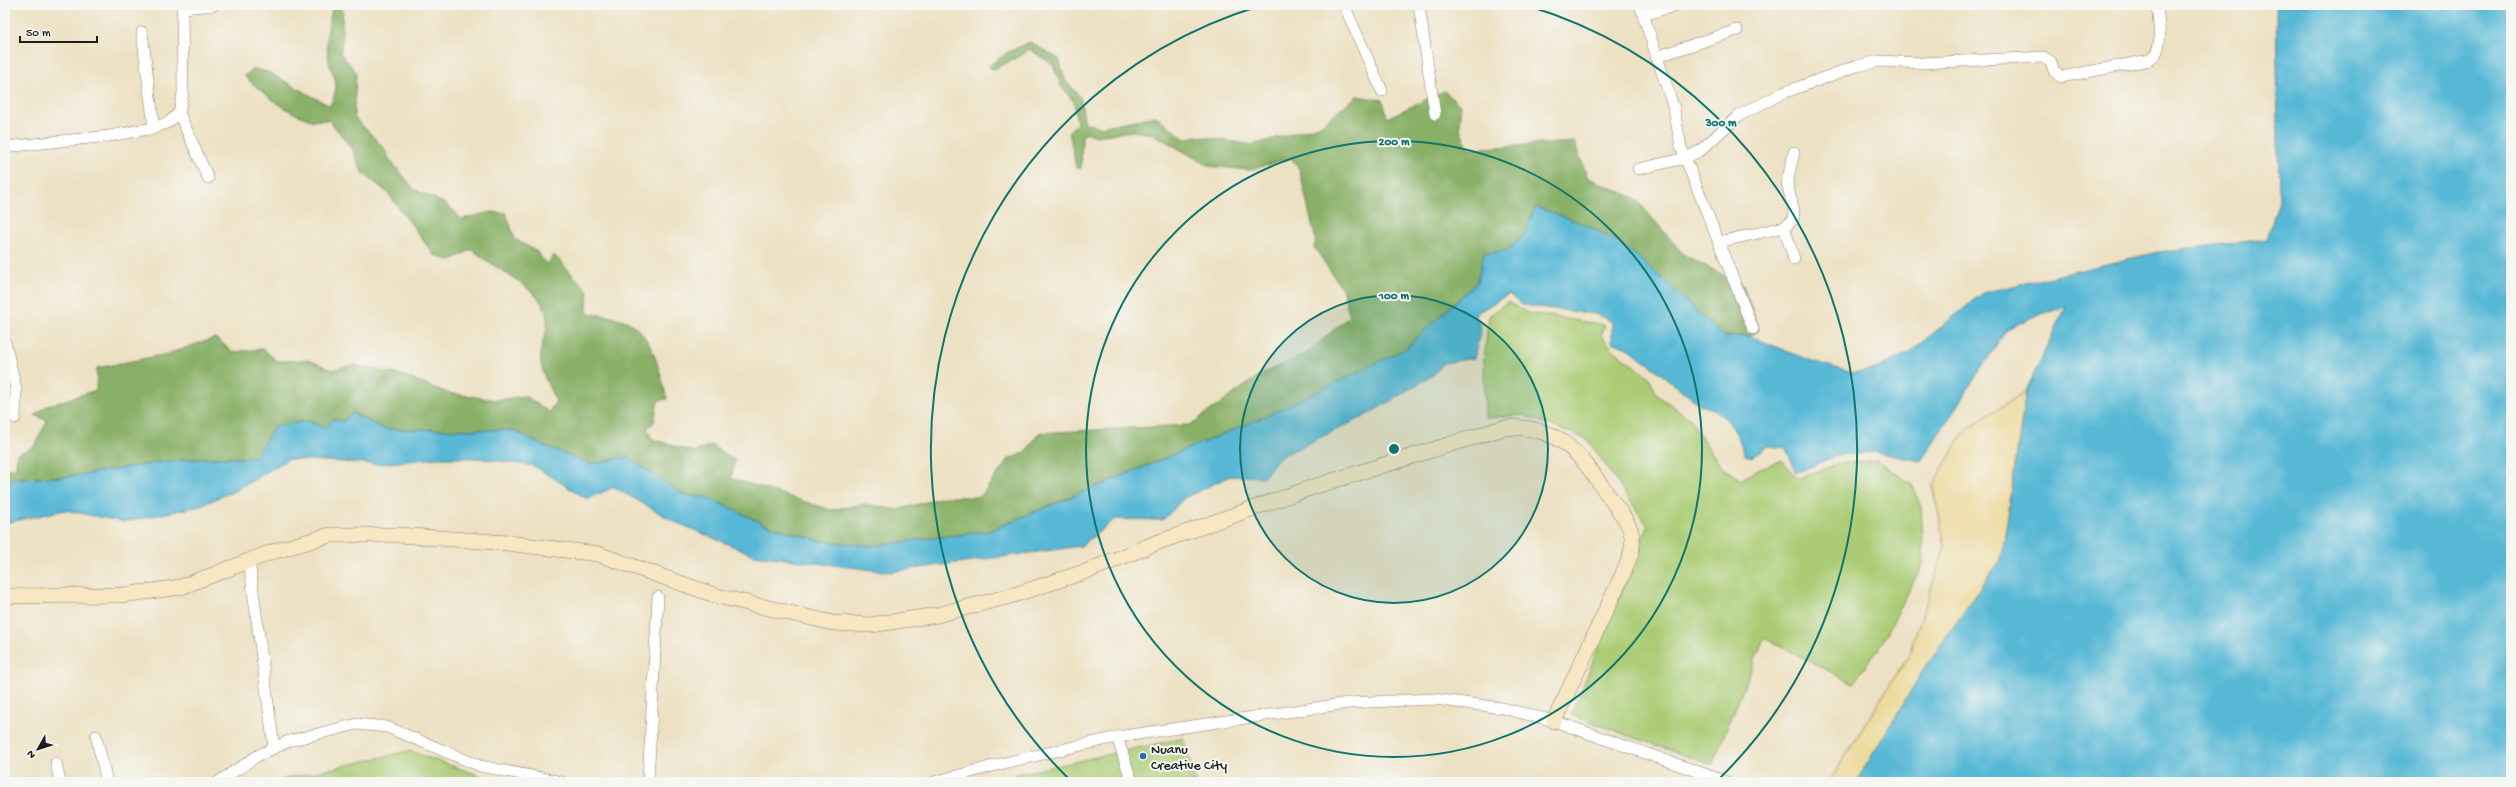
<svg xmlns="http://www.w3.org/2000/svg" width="2516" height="787" font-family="'Gochi Hand',sans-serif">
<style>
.green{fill:#abcc74;stroke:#647448}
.forest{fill:#88b066;stroke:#526641}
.sand{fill:#eeda9e;stroke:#857b5d}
.water{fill:#56b8d5;stroke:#396a78}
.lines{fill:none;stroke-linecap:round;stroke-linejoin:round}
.street-casing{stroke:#847e70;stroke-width:12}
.secondary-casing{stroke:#847e70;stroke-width:16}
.street{stroke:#fff;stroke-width:11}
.secondary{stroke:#f8e7c3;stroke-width:15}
.ring{fill:none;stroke:#0f766e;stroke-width:2}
.poi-dot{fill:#1f6fb2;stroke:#f6f6f2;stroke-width:1.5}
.labels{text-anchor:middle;stroke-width:4;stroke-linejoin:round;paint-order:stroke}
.poi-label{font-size:14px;fill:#1c1c1c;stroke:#f6f6f2;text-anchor:start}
.centre{fill:#0f766e;stroke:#f6f6f2;stroke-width:2}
.ring-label{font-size:12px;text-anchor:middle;font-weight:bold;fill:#0f766e;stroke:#f6f6f2;stroke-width:4;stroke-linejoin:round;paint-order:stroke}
</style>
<rect width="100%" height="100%" fill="#f6f6f2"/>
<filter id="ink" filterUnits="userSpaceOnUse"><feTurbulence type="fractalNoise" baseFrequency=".025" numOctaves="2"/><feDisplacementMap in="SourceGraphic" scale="8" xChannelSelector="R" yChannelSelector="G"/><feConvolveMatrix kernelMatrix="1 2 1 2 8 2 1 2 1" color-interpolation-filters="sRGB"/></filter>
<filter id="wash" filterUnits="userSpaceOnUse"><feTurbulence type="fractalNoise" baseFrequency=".012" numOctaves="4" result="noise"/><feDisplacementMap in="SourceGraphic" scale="16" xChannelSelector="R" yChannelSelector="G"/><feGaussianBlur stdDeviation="0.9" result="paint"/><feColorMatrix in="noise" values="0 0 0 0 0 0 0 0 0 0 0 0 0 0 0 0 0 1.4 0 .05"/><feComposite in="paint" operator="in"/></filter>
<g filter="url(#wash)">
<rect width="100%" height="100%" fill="#ede1c3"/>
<g class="green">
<path d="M1507,302l21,11 77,12 -4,11 15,16 33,25 8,18 32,23 32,49 20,13 17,-11 24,-9 16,19 38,-15 40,-4 35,24 10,23 3,55 -46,88 -25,33 -89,-45 -52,127 -141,-50 77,-189 -61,-87 -63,-24 -39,3 -1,-57 5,-45z"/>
<path d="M1183,738l13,44h-180l-2,-7z"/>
<path d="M409,751l89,31h-225z"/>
</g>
<path class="forest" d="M333,5h4l6,7c-2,14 1,27 -3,41l16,19 -2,45 30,31 5,11 25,30 32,15 16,15 29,-7 15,1 9,26 22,13 10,13 7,-10 34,36 -1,22c11,2 34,4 43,10 24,15 30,51 37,76l-9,2 -4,21 -7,7 5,10 42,13 17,-7 24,16 -4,17 100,32 35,-6 31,6 47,-13h36l29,-38 17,-7 13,-19 151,-8 73,-52 43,-19 44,-38 -8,-28 -28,-41 2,-6 -17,-73 -8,-10 -41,12 -41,-4 -56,-32 -20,-3 -37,5 -9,-4 -5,4 -1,32h-5l-7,-37 8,-7 -3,-22 -13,-16 -8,-21 -24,-16 -5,5 -32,16 -3,-4 19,-14 22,-10 29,17 6,21 15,17 5,26 15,4 56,-11 29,23 12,-3 55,9 67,-19 38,-30 26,4 4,18 57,-27 16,14v24l8,20 106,-7 14,36 47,20 49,57 59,30 16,45 -10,6 -25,1 -28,-24 -171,-79 -19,17 -22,2 -7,29 -73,68 -142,68 -273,113 -119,15 -49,-5 -55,-16 -57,-27 -25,-3 -57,-38 -35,7 -48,-18 -31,-16 -129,-1 -31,-16 -10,8 -10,-2 -9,9 -15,-7 -34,5 -21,32h-47l-46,4 -87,14 -69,4v-10l11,-2 1,-14 17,-7 13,-26 -12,-6 12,-9 49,-16 1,-22 70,-14 48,-16 18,14 30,-3 14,12 32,-1 23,10 21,-5 48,10 47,18 47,7 30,-4 24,16 7,-11c-8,-15 -18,-34 -15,-52 4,-17 10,-22 3,-41 -9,-23 -54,-41 -72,-59l-22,12 -16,-6 -46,-62 -26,-21 -10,-24 -23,-28c-5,0 -13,1 -18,0 -26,-8 -48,-27 -67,-44l10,-7 14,3 62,34c13,-28 1,-27 -2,-51 -3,-17 1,-34 5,-50z"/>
<path class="sand" d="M2026,391l-24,166 -78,112 -68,113h-27l80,-128 36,-107 -12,-63 33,-55z"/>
<path class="water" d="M2276,5h235v777h-655l68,-113 78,-112 24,-166 40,-84 -31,9 -28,13 -86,132 -47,-9 -37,3 -41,18 -10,-25 -19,-2 -15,11 -7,-2c-10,-26 -16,-42 -46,-51l-69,-55 -18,-7v-20l-16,-8 -74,-9 -13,-11 -34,20 6,14 -7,30 -30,5 -11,12 -66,40 -89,43 -14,19 -34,-1 -46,22 -21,22 -48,-1 -34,27 -191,26 -136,-17 -79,-33 -61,-35 -27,12 -53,-33 -56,-8h-41l-58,6 -91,-5 -51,31 -41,17 -72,15 -59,-12 -60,13v-43l69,-4 87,-14 46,-4h47l21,-32 34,-5 15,7 9,-9 10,2 10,-8 31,16 129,1 31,16 48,18 35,-7 57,38 25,3 57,27 55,16 49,5 119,-15 273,-113 142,-68 73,-68 7,-29 22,-2 19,-17 10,-27c37,11 77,27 106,53 29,24 54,52 83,77l25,-1 63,25 41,12 23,-4 34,-17 73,-59 175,-41 109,-13 12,-39z"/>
</g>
<g filter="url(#ink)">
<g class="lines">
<g class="street-casing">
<g id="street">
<path d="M182,5l1,88 -4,20 29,65"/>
<path d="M1344,5l38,86"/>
<path d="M1419,5l16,109"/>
<path d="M1640,5l34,104 7,38 72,182"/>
<path d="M183,8l31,-3"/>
<path d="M1644,15l33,-10"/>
<path d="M142,32l12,96"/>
<path d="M1656,57l81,-27"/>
<path d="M5,147l104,-11 45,-8 15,-6 10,-9"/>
<path d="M1638,169l48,-11 15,-8 37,-34 45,-23 73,-27 24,-5 41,2 122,-6 8,5 3,9 7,6 89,-17c15,-9 8,-39 7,-55"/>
<path d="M1784,227l10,32"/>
<path d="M1719,242l65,-15 9,-7 1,-9 -7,-28 7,-31"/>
<path d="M5,342l11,47 -1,29"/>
<path d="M249,561l25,187"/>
<path d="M96,736l11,46"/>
<path d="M1117,737l15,45"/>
<path d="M56,763l4,19"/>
<path d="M218,782l41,-27 30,-14 68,-17 30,3 93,39 82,16"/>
<path d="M648,782l10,-185"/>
<path d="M934,782l74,-20 109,-25 231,-34 86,-4 68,9 52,13 173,61"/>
</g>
</g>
<g class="secondary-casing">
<path id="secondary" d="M5,596l118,-1 58,-8 91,-35 58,-17h68l109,8 91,11 119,42 116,27 38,2 66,-10 77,-20 76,-25 66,-27 157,-56 190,-59c58,-5 78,28 107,70 8,12 21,25 22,40 2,13 -5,26 -10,38l-68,145"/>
</g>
<use href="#street" class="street"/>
<use href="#secondary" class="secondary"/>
</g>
</g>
<circle cx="1394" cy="449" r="154" fill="#0f766e" fill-opacity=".12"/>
<g class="ring">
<circle cx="1394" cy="449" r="154"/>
<circle cx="1394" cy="449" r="308"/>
<path d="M1069 779A463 463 0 0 1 1263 5M1525 5A463 463 0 0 1 1719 779"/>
</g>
<circle class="poi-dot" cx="1143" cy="756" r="4"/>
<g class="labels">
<g class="poi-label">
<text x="1151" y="753">Nuanu<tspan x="1151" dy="16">Creative City</tspan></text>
</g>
</g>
<circle cx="1394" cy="449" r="6" class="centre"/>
<g class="ring-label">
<text x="1721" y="126">300 m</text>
<text x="1394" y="145">200 m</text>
<text x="1394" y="299">100 m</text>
</g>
<rect width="2516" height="787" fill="none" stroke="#f6f6f2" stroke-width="20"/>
<g transform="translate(38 749) rotate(231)" stroke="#f6f6f2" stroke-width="3" paint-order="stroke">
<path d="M0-3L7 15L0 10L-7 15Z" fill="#1c1c1c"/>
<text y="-6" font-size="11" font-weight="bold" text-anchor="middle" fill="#1c1c1c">N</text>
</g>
<path d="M20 36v6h77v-6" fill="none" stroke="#1c1c1c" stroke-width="2"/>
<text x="26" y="36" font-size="12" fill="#1c1c1c" stroke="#f6f6f2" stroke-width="3" paint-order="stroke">50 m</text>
</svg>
